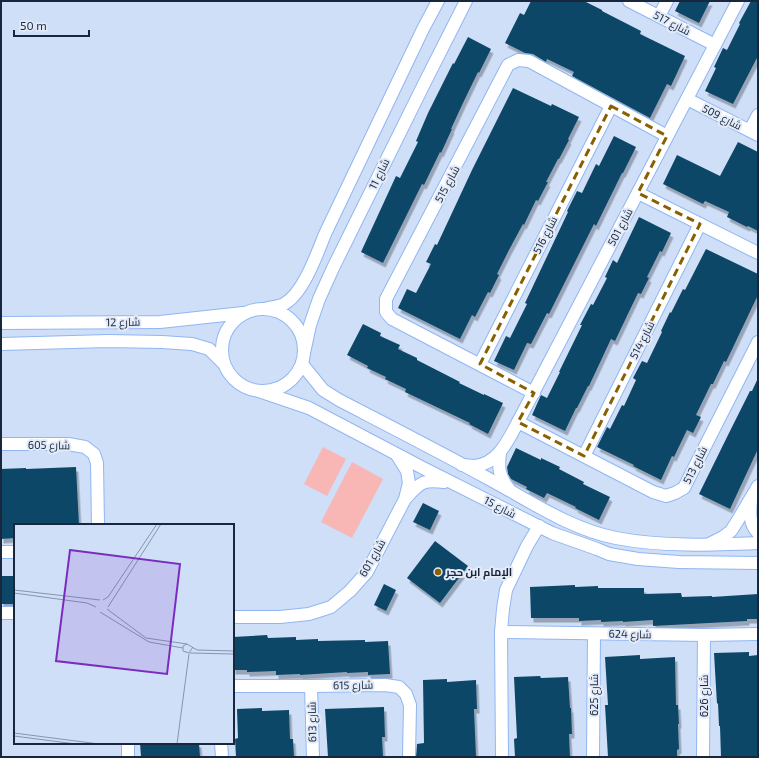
<svg xmlns="http://www.w3.org/2000/svg" width="759" height="758" font-family="'Exo 2',Cairo,sans-serif">
<style>
.green{fill:#f8b6b5}
.building{fill:#0e4667;filter:url(#shadow)}
.lines{fill:none;stroke-linecap:round;stroke-linejoin:round}
.minor-casing{stroke:#90b6f3;stroke-width:14}
.minor{stroke:#fff;stroke-width:12}
.marked{fill:none;stroke:#886000;stroke-width:3;stroke-dasharray:8 5;stroke-linejoin:round}
.poi-dot{fill:#886000;stroke:#e3ebf8;stroke-width:1.5}
.labels{text-anchor:middle;stroke-width:4;stroke-linejoin:round;paint-order:stroke}
.street-label{font-size:11px;fill:#18263e;stroke:#e3ebf8}
.poi-label{font-size:11px;font-weight:bold;fill:#18263e;stroke:#e3ebf8;text-anchor:start}
.inset-road{fill:none;stroke:#8695ae;stroke-width:1}
.view{fill:#7b2cbf;fill-opacity:0.15;stroke:#7b2cbf;stroke-width:2}
.inset-edge{fill:none;stroke:#18263e;stroke-width:2}
</style>
<defs>
<filter id="shadow"><feDropShadow dx="2.5" dy="4.5" stdDeviation="0" flood-color="#0004"/></filter>
</defs>
<rect width="100%" height="100%" fill="#cfdff8"/>
<g class="green">
<path d="M323,447l23,12 -19,37 -23,-12z"/>
<path d="M352,462l31,17 -31,59 -31,-16z"/>
</g>
<g class="building">
<path d="M531,1h53l18,9v1l39,20 -1,3 45,22 -14,30 -4,-2 -17,34 -78,-42 2,-4 -27,-13 -1,3 -13,-8 -8,-1 -20,-10 15,-30 4,2z"/>
<path d="M680,1h30l-11,22 -24,-12z"/>
<path d="M751,1h7v55l-25,48 -28,-13 11,-23 -2,-1 9,-19 4,2 13,-26 -1,-1z"/>
<path d="M468,37l23,12 -12,24 -1,-1 -15,31 -12,26h1l-11,24 -1,-1 -16,33 -2,-1 -39,79 -22,-11 35,-76 4,2 18,-36 -2,-1 12,-28 25,-50 1,1z"/>
<path d="M513,88l38,18 1,-2 27,13 -11,22 1,1 -10,19h-1l-12,23h2l-10,19 -2,-1 -12,25 -1,-1 -14,26 -12,24 2,1 -9,18 -2,-1 -13,25 -3,-2 -12,24 -62,-31 9,-19 9,4 15,-29 -5,-2 9,-18 2,1 35,-75z"/>
<path d="M614,136l22,11 -13,26h-1l-26,53 -2,-2 -45,90 -2,-1 -16,31 -4,-1 -13,27 -20,-9 12,-25 4,2 17,-34 -2,-1 43,-91 -1,-1 10,-20 5,2 14,-29 3,2z"/>
<path d="M738,142l20,10v79l-10,-5 -1,1 -20,-10 2,-5 -24,-11 -2,3 -40,-20 14,-29 43,21z"/>
<path d="M639,217l32,16 -9,19 -2,-1 -13,26 2,1 -8,16 -3,-1 -23,48 -4,-2 -22,47h-1l-11,22h-1l-11,23 -33,-16 9,-20 6,3 13,-26h-1l23,-47h-2l11,-21 2,1 14,-27 -2,-1 8,-17 4,3z"/>
<path d="M706,249l52,25v21l-32,67 -2,-1 -11,23h-2l-15,31 5,2 -8,16 -6,-3 -13,27 -2,-1 -11,24 -28,-14 1,-1 -37,-18 10,-20 3,2 12,-24 2,1 12,-26 -3,-2 9,-17 5,2 15,-31 -1,-1 9,-19 1,1 12,-24 2,1z"/>
<path d="M363,324l18,9 -1,3 20,9 -2,4 19,9v2l43,22 -1,1 25,12v-1l19,9 -15,31 -19,-10 1,-1 -65,-31 1,-3 -21,-10 1,-2 -19,-9 1,-2 -21,-11z"/>
<path d="M758,378v71l-28,60 -31,-15 29,-59 22,-44h2z"/>
<path d="M516,448l25,12v-2l19,9 -1,2 25,13 -1,2 27,13 -11,23 -24,-12 1,-1 -29,-14 -3,5 -18,-9 1,-2 -16,-8 -3,-5 -1,-7z"/>
<path d="M76,467l3,58h-64v13l-14,1v-70l25,-1v1z"/>
<path d="M423,503l16,8 -9,19 -17,-8z"/>
<path d="M435,541l33,25 -28,37 -33,-25z"/>
<path d="M1,576h12l1,28h-13z"/>
<path d="M384,584l12,6 -10,21 -12,-6z"/>
<path d="M575,585v2l23,-1v2h46v6l37,-1 1,4 30,-1v1l46,-3v25h-11v2l-94,5v-6l-30,2v-1l-22,1v-2l-22,1v-3h-48l-1,-31z"/>
<path d="M267,635l1,3 28,-1v3l22,-1v2l47,-1v2l23,-1 2,33 -22,1v-3l-21,1v-1l-47,3v-1l-24,1v-4l-29,1v-2h-14v-33z"/>
<path d="M749,652v4l9,-1v102h-37l-1,-31h-1l-1,-23 -1,1 -3,-51z"/>
<path d="M640,655v4l35,-2 1,48h2l1,19h-1l1,25 -2,1v7h-69l-3,-52h3l-3,-48z"/>
<path d="M540,676l1,2 27,-1 2,31h1l1,26h-3l1,23h-55l-1,-18 3,-1 -3,-61z"/>
<path d="M447,679v3l29,-2 1,29h-3l2,48h-60l1,-13 7,-1 -1,-63z"/>
<path d="M384,707l1,30h-3l1,20h-55l-3,-48z"/>
<path d="M262,708v3l27,-1 1,29h3l1,18h-58l-1,-18 3,-1 -1,-29z"/>
<path d="M140,743h59l1,14h-59z"/>
</g>
<g class="lines">
<g class="minor-casing">
<g id="minor">
<path d="M629,1l86,44"/>
<path d="M659,16l8,-15"/>
<path d="M687,99l71,36"/>
<path d="M750,130l8,-15"/>
<path d="M638,193l120,60"/>
<circle cx="263" cy="350" r="41"/>
<path d="M265,309c6,-2 13,-2 19,-5 19,-10 33,-50 41,-70l98,-205 15,-28"/>
<path d="M1,323l159,-1 83,-9"/>
<path d="M1,344l107,-3 54,1 30,2 17,5 14,14"/>
<path d="M304,353l6,-28 9,-26 14,-31 91,-184 42,-83"/>
<path d="M302,364l21,26 16,10c50,26 101,52 150,79 41,22 81,50 127,59 47,9 94,7 142,5"/>
<path d="M480,364l131,-258"/>
<path d="M259,391l50,17 114,60 129,65 45,16 12,5 29,5 41,3 79,1"/>
<path d="M534,393l-142,-74 -6,-7v-13l122,-234 10,-5 11,1 138,75"/>
<path d="M518,422l135,70 13,4 9,-3 9,-5 6,-12 68,-134"/>
<path d="M1,444h67l17,3 9,7 3,9 1,62"/>
<path d="M500,453c-2,15 -1,24 9,36"/>
<path d="M584,456l116,-232"/>
<path d="M462,465c4,0 9,1 13,1 24,-3 33,-26 43,-44l220,-421"/>
<path d="M407,497c14,-16 17,-17 37,-15"/>
<path d="M751,501c-1,12 -2,23 7,32"/>
<path d="M711,543l12,-6 8,-6 7,-11 20,-34"/>
<path d="M1,552h14"/>
<path d="M1,613h14"/>
<path d="M233,617h47l29,-3 22,-7 19,-16 17,-19 38,-73 4,-16 -2,-12 -10,-16"/>
<path d="M501,632l203,3 54,-1"/>
<path d="M233,686h78l74,-1 14,2 7,7 4,11 -1,52"/>
<path d="M311,686l2,71"/>
<path d="M128,743v14"/>
<path d="M221,743l1,14"/>
<path d="M502,757l-1,-125 2,-23 3,-19 21,-44 12,-20"/>
<path d="M593,757l1,-123"/>
<path d="M703,757l1,-122"/>
</g>
</g>
<use href="#minor" class="minor"/>
</g>
<path class="marked" d="M611,106l56,30 -29,57 62,31 -116,232 -66,-34 16,-29 -54,-29z"/>
<circle class="poi-dot" cx="438" cy="572" r="4"/>
<g class="labels">
<g class="street-label">
<text transform="translate(672 23) rotate(27)" y="4">شارع 517</text>
<text transform="translate(722 117) rotate(27)" y="4">شارع 509</text>
<text transform="translate(379 174) rotate(-64)" y="4">شارع 11</text>
<text transform="translate(447 184) rotate(-62)" y="4">شارع 515</text>
<text transform="translate(620 227) rotate(-62)" y="4">شارع 501</text>
<text transform="translate(545 235) rotate(-63)" y="4">شارع 516</text>
<text transform="translate(123 322) rotate(-1)" y="4">شارع 12</text>
<text transform="translate(642 340) rotate(-63)" y="4">شارع 514</text>
<text transform="translate(49 445) rotate(1)" y="4">شارع 605</text>
<text transform="translate(695 465) rotate(-63)" y="4">شارع 513</text>
<text transform="translate(500 507) rotate(27)" y="4">شارع 15</text>
<text transform="translate(372 558) rotate(-60)" y="4">شارع 601</text>
<text transform="translate(630 634) rotate(1)" y="4">شارع 624</text>
<text transform="translate(353 685) rotate(-1)" y="4">شارع 615</text>
<text transform="translate(594 695) rotate(-90)" y="4">شارع 625</text>
<text transform="translate(704 696) rotate(-90)" y="4">شارع 626</text>
<text transform="translate(312 722) rotate(-91)" y="4">شارع 613</text>
</g>
<g class="poi-label">
<text x="446" y="576">الإمام ابن حجر</text>
</g>
</g>
<g transform="translate(14 524)">
<rect width="220" height="220" fill="#cfdff8"/>
<path class="inset-road" d="M0,66l86,10M0,69l73,10 9,4M89,76l5,-3 49,-73M94,83l53,-83M93,85l39,29 41,6M86,88l49,30 34,6M179,123l-4,6 -6,-2v-5l4,-2 10,6 37,1M176,129l44,1M0,209l85,11M0,212l62,8M163,220l12,-90"/>
<path class="view" d="M56,26l110,14 -13,110 -111,-13z"/>
<rect width="220" height="220" class="inset-edge"/>
</g>
<rect width="759" height="758" fill="none" stroke="#18263e" stroke-width="4"/>
<path d="M14 30v6h75v-6" fill="none" stroke="#18263e" stroke-width="2"/>
<text x="20" y="30" font-size="12" fill="#18263e" stroke="#e3ebf8" stroke-width="3" paint-order="stroke">50 m</text>
</svg>
